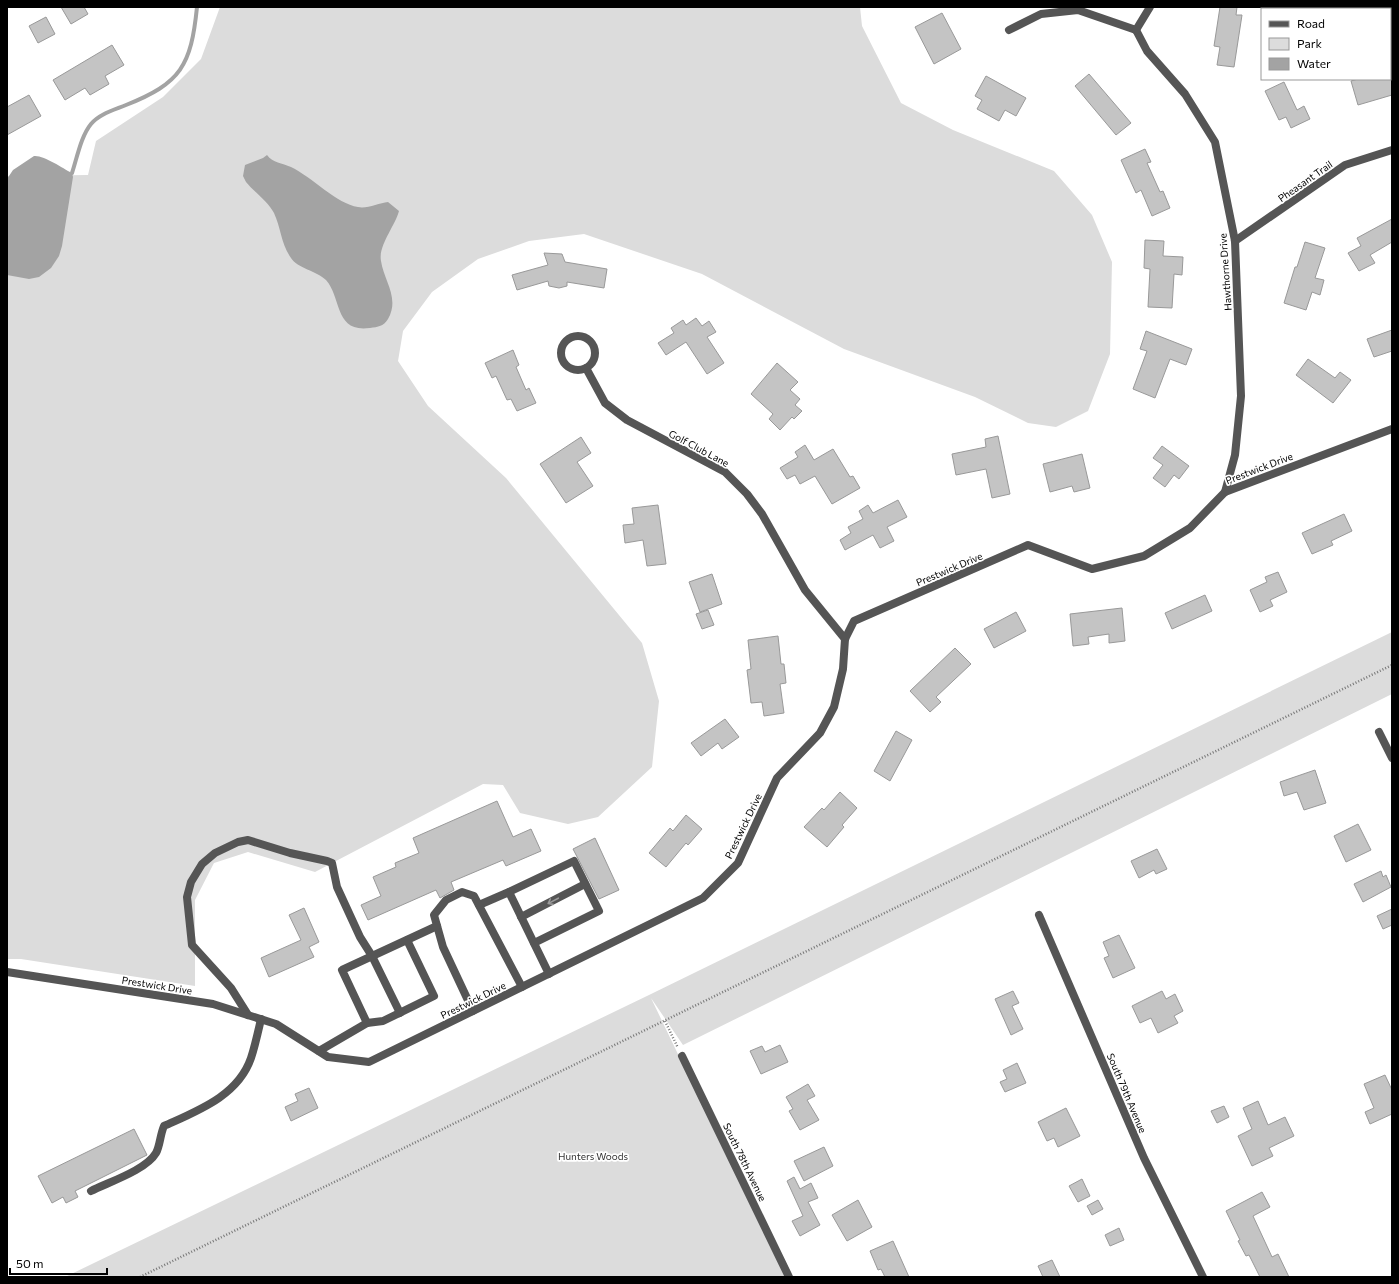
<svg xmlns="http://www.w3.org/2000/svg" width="1399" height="1284" font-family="Commissioner,sans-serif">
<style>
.green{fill:#dcdcdc}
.water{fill:#a3a3a3}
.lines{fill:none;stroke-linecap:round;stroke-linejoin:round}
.stream{stroke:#a3a3a3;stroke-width:4}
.building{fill:#c4c4c4;stroke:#999}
.path{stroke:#777;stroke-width:2.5;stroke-dasharray:1 2;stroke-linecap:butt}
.lane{stroke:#555;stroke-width:8}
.street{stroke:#555;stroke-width:8}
.oneway{stroke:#999}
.labels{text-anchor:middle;stroke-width:3.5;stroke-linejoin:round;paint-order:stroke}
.street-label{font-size:10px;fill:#000;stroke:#fff}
.park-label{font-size:10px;fill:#333;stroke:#fff}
</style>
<rect width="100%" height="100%" fill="#fff"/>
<g class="green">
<path d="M220,7h640l2,19 39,77 52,27 101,41 38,44 20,47 -2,92 -22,57 -32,16 -28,-4 -53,-26 -131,-48 -142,-75 -118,-40 -55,7 -51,18 -46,33 -29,39 -5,30 30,45 78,72 136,165 17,58 -7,66 -54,50 -30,7 -48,-11 -17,-28 -20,-1 -168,88 -67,-20 -34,11 -19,37v86l-174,-27h-14v-783l81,-1 8,-34 67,-44 38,-38z"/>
<path d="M1392,632v62l-709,351 -32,-47 134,279h-720l584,-282z"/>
</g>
<g class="water">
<path d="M267,155c6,8 15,8 24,12 21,10 46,37 67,40 9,2 21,-4 30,-5l11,9c-4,15 -21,35 -18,50 3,20 19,37 7,58 -4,7 -10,8 -18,9 -36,5 -28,-30 -44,-48 -9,-9 -29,-12 -35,-22 -10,-14 -10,-30 -17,-45 -6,-12 -20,-21 -28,-31l-3,-6 2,-11 18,-7z"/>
<path d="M34,156c10,-1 28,12 38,17l1,4 -11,69 -3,10 -8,12 -12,9 -10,2 -22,-4v-96l6,-9z"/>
</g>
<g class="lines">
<path class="stream" d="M72,173c5,-15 9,-37 19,-49 8,-10 23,-14 35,-19 55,-22 65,-39 71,-98"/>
</g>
<g class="building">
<path d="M61,7h23l4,7 -17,10z"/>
<path d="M1220,7h17l-1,8h6l-8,52 -17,-2 3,-18 -6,-1z"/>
<path d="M942,13l19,36 -27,15 -19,-37z"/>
<path d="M46,17l9,17 -17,9 -9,-17z"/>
<path d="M112,45l12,20 -19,11 4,8 -19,11 -5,-7 -20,12 -12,-20z"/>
<path d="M1089,74l42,49 -15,12 -41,-49z"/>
<path d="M986,76l40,22 -10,18 -11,-6 -6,11 -22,-12 5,-9 -7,-4z"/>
<path d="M1358,79h34v16l-34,10 -7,-24z"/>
<path d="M1284,82l13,28 7,-4 6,13 -19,9 -5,-11 -7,3 -14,-29z"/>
<path d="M29,95l12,21 -34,19v-28z"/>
<path d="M1145,149l6,13 -4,1 13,29 3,-1 7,17 -18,8 -11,-26 -5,3 -15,-33z"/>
<path d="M1392,219v23l-22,13 5,8 -16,8 -11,-18 13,-7 -4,-8z"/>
<path d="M1145,240l19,1 -1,15 20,1 -1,18 -8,-1 -2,34 -24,-1 2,-38 -6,-1z"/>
<path d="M1305,242l20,6 -10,30 9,2 -4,15 -8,-3 -6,18 -22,-7 11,-36h2z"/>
<path d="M544,253l18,1 3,8 42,7 -3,19 -37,-6v4l-8,2 -10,-2 -1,-5 -31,9 -5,-15 36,-10z"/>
<path d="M696,318l6,8 7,-5 7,11 -9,5 17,26 -17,11 -21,-32 -20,13 -8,-12 16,-10 -3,-5 12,-8 3,5z"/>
<path d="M1392,330v21l-18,6 -7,-18z"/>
<path d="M1146,331l46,18 -6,16 -16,-6 -15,39 -22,-9 14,-38 -7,-2z"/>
<path d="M513,350l6,15 -3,2 10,23 3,-2 7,15 -19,8 -6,-12 -4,1 -11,-24 -4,2 -7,-15z"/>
<path d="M1308,359l27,19 5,-6 11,8 -18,23 -37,-28z"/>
<path d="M777,363l21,19 -8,8 10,9 -5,6 7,6 -8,8 -2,-2 -12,13 -11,-11 4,-5 -22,-20z"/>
<path d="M998,436l12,58 -18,4 -6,-29 -30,6 -4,-21 34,-7 -1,-8z"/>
<path d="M581,437l10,16 -14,9 16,24 -27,17 -26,-39z"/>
<path d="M805,445l9,15 19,-11 17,28 3,-1 7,12 -28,16 -17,-28 -15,8 -5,-9 -8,4 -7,-11 18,-11 -3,-5z"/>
<path d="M1162,446l27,20 -10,13 -5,-4 -9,12 -12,-9 10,-13 -10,-7z"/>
<path d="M1082,454l8,34 -16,4 -2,-6 -22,6 -7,-28z"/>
<path d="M898,500l9,17 -20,10 7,14 -14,7 -7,-13 -28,15 -5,-10 11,-7 -3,-6 15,-8 -4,-8 9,-6 5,8z"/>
<path d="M658,505l8,59 -19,2 -4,-26 -18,3 -2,-18 11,-1 -2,-16z"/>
<path d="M1344,514l8,17 -21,10 2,4 -21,9 -10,-21z"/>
<path d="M1278,572l9,20 -17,8 3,6 -13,6 -10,-22 17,-8 -2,-5z"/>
<path d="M712,574l10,30 -22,8 -11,-30z"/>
<path d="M1205,595l7,16 -40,18 -7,-16z"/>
<path d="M1122,608l3,33 -16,2v-9l-21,3 1,7 -16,2 -3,-32z"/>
<path d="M708,610l6,15 -12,4 -6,-15z"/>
<path d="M1016,612l10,19 -32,17 -10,-19z"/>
<path d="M778,636l3,28h3l2,19 -6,1 4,29 -20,3 -2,-14 -11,1 -4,-33 4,-1 -3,-29z"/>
<path d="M955,648l16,16 -35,33 5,5 -11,10 -20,-21z"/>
<path d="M725,719l14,18 -17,12 -4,-6 -17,13 -10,-13z"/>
<path d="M896,731l16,9 -22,41 -16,-10z"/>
<path d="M1315,770l11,33 -22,7 -7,-18 -13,4 -4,-14z"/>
<path d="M840,792l17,16 -15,17 2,2 -17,20 -23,-20 18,-19 2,2z"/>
<path d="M497,801l16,36 18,-8 10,22 -35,15 -3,-6 -52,22 3,8 -14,8 -4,-8 -68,30 -7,-15 20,-9 -8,-19 23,-10 -1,-4 24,-10 -6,-15z"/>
<path d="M686,815l16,14 -14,16 -2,-2 -20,24 -17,-14 21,-25 3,3z"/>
<path d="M1358,824l13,26 -25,12 -12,-26z"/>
<path d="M595,838l24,52 -20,9 -26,-50z"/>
<path d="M1157,849l10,20 -11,5 -2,-4 -15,8 -8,-17z"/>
<path d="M1381,871l2,6 3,-2 5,12 -28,15 -9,-18z"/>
<path d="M304,908l15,34 -10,5 5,10 -45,20 -8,-19 40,-18 -12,-25z"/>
<path d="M1392,909v16l-9,4 -6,-13z"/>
<path d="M1119,935l16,33 -22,10 -9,-20 5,-2 -6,-14z"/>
<path d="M1013,991l6,12 -7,3 11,23 -12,6 -16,-36z"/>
<path d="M1162,991l4,8 9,-5 8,17 -9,5 4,7 -20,10 -7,-15 -11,5 -8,-17z"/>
<path d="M780,1045l8,17 -27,12 -11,-23 12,-5 3,6z"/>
<path d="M1017,1063l9,20 -21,9 -5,-10 7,-3 -4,-9z"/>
<path d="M1385,1075l7,15v24l-22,10 -5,-12 9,-4 -10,-24z"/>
<path d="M808,1084l7,12 -8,4 12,20 -19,10 -11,-19 4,-2 -7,-12z"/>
<path d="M309,1088l9,20 -27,13 -6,-14 13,-6 -3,-7z"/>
<path d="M1258,1101l10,24 17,-8 9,19 -25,12 4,8 -21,10 -14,-30 14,-7 -9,-21z"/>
<path d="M1224,1106l5,11 -12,6 -6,-12z"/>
<path d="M1066,1108l14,28 -22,11 -4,-9 -7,3 -9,-19z"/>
<path d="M134,1129l13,26 -72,36 3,6 -12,6 -3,-6 -11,6 -14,-27z"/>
<path d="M824,1147l9,19 -29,15 -10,-20z"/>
<path d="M794,1177l6,12 11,-6 7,15 -10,4 12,23 -20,11 -8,-15 11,-5 -16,-35z"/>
<path d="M1082,1179l8,17 -12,6 -9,-16z"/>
<path d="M1262,1192l8,15 -17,9 19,41 6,-3 11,23h-29l-11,-22 -3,1 -8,-15 2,-1 -14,-29z"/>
<path d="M858,1200l14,27 -25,14 -15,-26z"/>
<path d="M1098,1200l5,9 -11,6 -5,-9z"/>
<path d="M1119,1228l5,12 -14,6 -5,-11z"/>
<path d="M893,1241l16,36h-24l-4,-8 -3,1 -8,-19z"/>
<path d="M1052,1260l8,17h-17l-5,-11z"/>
</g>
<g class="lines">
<g class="path">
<path d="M665,1021l13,27"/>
<path d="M140,1277l1252,-612"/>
</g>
<g class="lane">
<path d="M509,892l65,-31 25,50 -65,32"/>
<path d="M479,905l30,-13 40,82"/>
<path d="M521,917l64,-33"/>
<path d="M473,1011l-30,-64 -9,-32 12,-15 16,-8 12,4 48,91"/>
<path d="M248,1015l-17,-27 -39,-43 -5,-48 4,-15 11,-18 13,-11 23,-11 10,-2 42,13 37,8 5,2 5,24 23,50 12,19 28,57"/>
<path d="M367,1023l16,-2 51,-25 -27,-56"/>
<path d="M319,1051l48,-28 -25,-53 95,-44"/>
<path d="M91,1191c18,-9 55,-21 65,-38 4,-7 4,-18 8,-27 33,-15 74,-30 87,-68 4,-12 7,-26 10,-39"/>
</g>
<g class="street">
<path d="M1009,30l32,-16 37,-4 58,20"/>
<path d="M1136,30l11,21 38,43 30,48 20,99 6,155 -6,59 -10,37"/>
<path d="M1136,30l14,-23"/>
<path d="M1235,241l110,-76 47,-15"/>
<circle cx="578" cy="353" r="17"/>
<path d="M586,368l19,35 22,17 98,52 22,22 15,20 43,76 40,49"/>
<path d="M1379,732l13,26"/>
<path d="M1039,915l105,243 59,119"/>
<path d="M7,972l206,32 63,20 52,33 41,5 334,-164 35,-35 39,-85 43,-45 14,-26 9,-38 2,-30 9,-18 174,-76 64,24 52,-13 46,-28 35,-36 167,-63"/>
<path d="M682,1056l107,221"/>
</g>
</g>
<defs><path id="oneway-shaft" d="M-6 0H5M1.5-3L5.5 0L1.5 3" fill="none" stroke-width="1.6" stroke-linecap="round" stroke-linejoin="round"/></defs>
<use class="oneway" href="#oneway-shaft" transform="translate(553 901) rotate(152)"/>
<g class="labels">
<g class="street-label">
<text transform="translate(1305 181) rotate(-35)" y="4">Pheasant Trail</text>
<text transform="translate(1225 272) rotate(-94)" y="4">Hawthorne Drive</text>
<text transform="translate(699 448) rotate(28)" y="4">Golf Club Lane</text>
<text transform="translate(1259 468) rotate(-21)" y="4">Prestwick Drive</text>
<text transform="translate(949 569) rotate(-23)" y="4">Prestwick Drive</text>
<text transform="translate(743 826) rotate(-64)" y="4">Prestwick Drive</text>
<text transform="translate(157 985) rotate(9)" y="4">Prestwick Drive</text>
<text transform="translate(473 1000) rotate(-26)" y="4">Prestwick Drive</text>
<text transform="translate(1127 1093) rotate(67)" y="4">South 79th Avenue</text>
<text transform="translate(745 1162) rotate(64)" y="4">South 78th Avenue</text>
</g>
<g class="park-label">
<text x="593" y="1160">Hunters Woods</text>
</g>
</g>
<rect width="1399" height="1284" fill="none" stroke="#000000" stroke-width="16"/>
<rect x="1261" y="8" width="130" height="72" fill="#ffffff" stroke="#999999"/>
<rect x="1269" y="21" width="20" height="6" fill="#555555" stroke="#999999"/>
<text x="1297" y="28" font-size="12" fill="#000000">Road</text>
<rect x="1269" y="38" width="20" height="12" fill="#dcdcdc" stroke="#999999"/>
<text x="1297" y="48" font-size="12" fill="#000000">Park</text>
<rect x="1269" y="58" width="20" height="12" fill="#a3a3a3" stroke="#999999"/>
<text x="1297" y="68" font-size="12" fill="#000000">Water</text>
<path d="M10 1268v6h97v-6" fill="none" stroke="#000000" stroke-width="2"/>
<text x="16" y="1268" font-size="12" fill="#000000" stroke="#ffffff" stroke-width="3" paint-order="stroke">50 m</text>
</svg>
